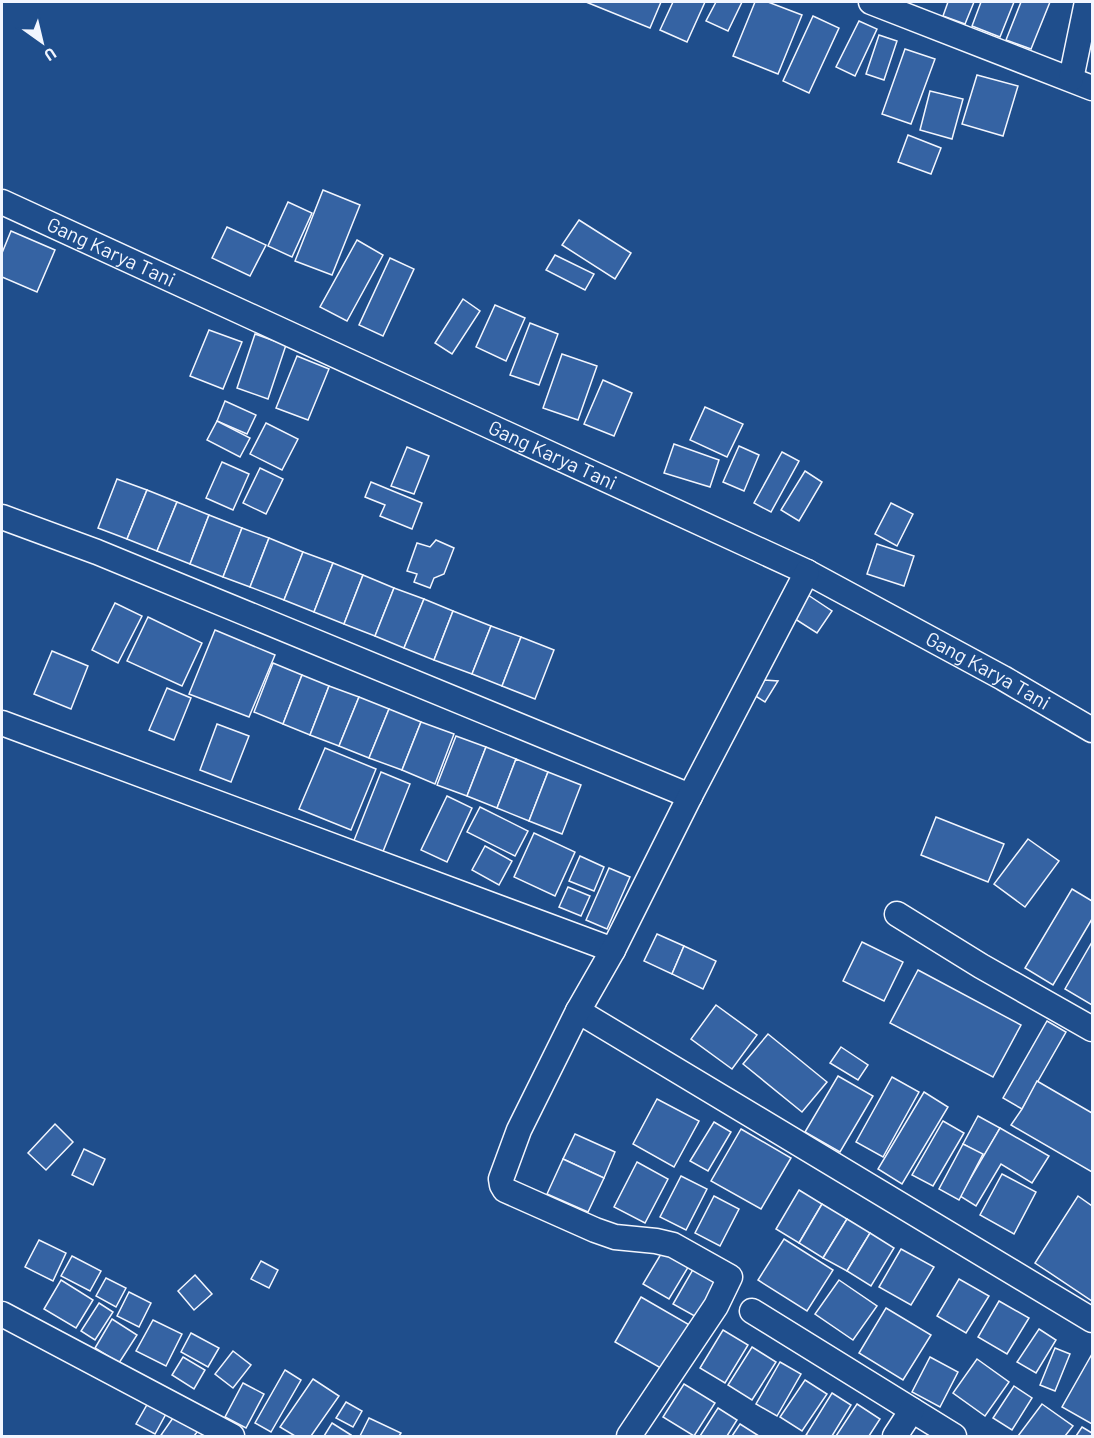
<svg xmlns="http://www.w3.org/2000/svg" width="1094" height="1438" font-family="Barlow,sans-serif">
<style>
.building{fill:#3563a3;stroke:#f2f6ff;stroke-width:1.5}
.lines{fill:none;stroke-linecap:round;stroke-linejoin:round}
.minor-casing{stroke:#f2f6ff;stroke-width:27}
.minor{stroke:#1f4e8c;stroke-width:24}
.labels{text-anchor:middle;stroke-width:4.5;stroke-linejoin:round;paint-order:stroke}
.street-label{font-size:20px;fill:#f2f6ff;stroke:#1f4e8c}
</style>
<rect width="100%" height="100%" fill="#1f4e8c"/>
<g class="building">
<path d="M586,2h75l-11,26z"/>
<path d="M673,2h32l-18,40 -27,-12z"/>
<path d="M716,2h26l-14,29 -22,-10z"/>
<path d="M755,2h13l34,13 -24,59 -45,-18z"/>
<path d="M948,2h26l-9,22 -22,-8z"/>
<path d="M981,2h33l-14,35 -28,-11z"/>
<path d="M1021,2h29l-19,47 -25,-9z"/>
<path d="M813,16l26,12 -30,65 -26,-12z"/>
<path d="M859,21l18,8 -22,47 -19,-9z"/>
<path d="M879,35l18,6 -13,39 -18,-6z"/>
<path d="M905,49l30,10 -24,65 -29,-10z"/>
<path d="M977,75l41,11 -15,50 -41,-12z"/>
<path d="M930,91l33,8 -11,40 -32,-9z"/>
<path d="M908,135l33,13 -10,26 -33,-12z"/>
<path d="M323,190l37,15 -28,70 -37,-14z"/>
<path d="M288,202l24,11 -20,44 -24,-11z"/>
<path d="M579,220l52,33 -16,26 -53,-34z"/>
<path d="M227,227l39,18 -16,31 -38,-18z"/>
<path d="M11,231l44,19 -18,42 -35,-15v-24z"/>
<path d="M357,240l26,15 -36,66 -27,-14z"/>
<path d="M555,255l39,19 -9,16 -39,-20z"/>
<path d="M390,258l24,11 -31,67 -24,-11z"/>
<path d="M463,299l17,12 -28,43 -17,-11z"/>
<path d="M495,305l30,13 -19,43 -30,-14z"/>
<path d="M530,323l28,11 -19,51 -29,-10z"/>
<path d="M209,330l33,12 -19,47 -33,-13z"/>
<path d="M255,334l31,11 -18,54 -31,-11z"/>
<path d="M562,354l35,12 -19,54 -35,-12z"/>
<path d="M297,356l32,13 -21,51 -32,-12z"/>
<path d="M603,380l29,13 -18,43 -30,-12z"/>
<path d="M225,401l31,14 -9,19 -30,-13z"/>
<path d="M705,407l38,17 -16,33 -37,-17z"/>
<path d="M217,421l33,17 -10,19 -33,-17z"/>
<path d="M266,423l32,16 -16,31 -32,-16z"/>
<path d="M674,444l45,16 -9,27 -46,-14z"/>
<path d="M739,446l20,9 -15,36 -21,-9z"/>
<path d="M407,447l22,9 -15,38 -23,-8z"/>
<path d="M782,452l17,9 -28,51 -17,-9z"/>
<path d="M222,462l27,12 -16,36 -27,-12z"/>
<path d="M260,468l23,11 -17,35 -23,-11z"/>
<path d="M805,471l17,11 -23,39 -18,-11z"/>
<path d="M117,479l30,11 -20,49 -29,-11z"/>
<path d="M371,482l51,21 -10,26 -32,-13 5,-11 -20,-8z"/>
<path d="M147,490l30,12 -20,49 -30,-12z"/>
<path d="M177,502l32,13 -19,49 -33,-13z"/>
<path d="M891,503l22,11 -16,32 -22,-12z"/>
<path d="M209,515l33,13 -19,49 -33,-13z"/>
<path d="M242,528l27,10 -19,49 -27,-10z"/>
<path d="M269,538l34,14 -19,48 -34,-13z"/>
<path d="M436,540l18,8 -10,26 -10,4 -4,10 -16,-6 3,-8 -10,-3 10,-28 13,4z"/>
<path d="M877,544l37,12 -10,30 -37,-12z"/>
<path d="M303,552l30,11 -19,49 -30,-12z"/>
<path d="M333,563l30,12 -19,49 -30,-12z"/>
<path d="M363,575l31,13 -19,48 -31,-12z"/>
<path d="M394,588l30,11 -20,49 -29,-12z"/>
<path d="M808,595l24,16 -15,22 -25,-16z"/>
<path d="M424,599l29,12 -19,49 -30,-12z"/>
<path d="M115,603l27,13 -24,47 -26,-13z"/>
<path d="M453,611l38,15 -19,48 -38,-14z"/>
<path d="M148,617l54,26 -20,43 -55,-25z"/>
<path d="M491,626l30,11 -19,49 -30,-12z"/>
<path d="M215,630l60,25 -26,62 -60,-23z"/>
<path d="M521,637l33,13 -19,49 -33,-13z"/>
<path d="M52,651l36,15 -17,43 -37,-15z"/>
<path d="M273,663l29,12 -19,49 -29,-12z"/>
<path d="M302,675l27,11 -19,49 -27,-11z"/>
<path d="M764,680l14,1 -13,21 -11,-7z"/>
<path d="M329,686l30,11 -20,49 -29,-11z"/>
<path d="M167,688l24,10 -17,42 -25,-10z"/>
<path d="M359,697l30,12 -20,49 -30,-12z"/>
<path d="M389,709l32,13 -19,48 -33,-12z"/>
<path d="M421,722l33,12 -19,50 -33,-14z"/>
<path d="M217,724l32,12 -18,46 -31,-12z"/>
<path d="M456,736l30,11 -19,49 -30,-11z"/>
<path d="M486,747l30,12 -19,49 -30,-12z"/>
<path d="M325,748l51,21 -25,61 -52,-21z"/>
<path d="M516,759l32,13 -19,49 -32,-13z"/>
<path d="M381,772l29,12 -28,70 -29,-11z"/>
<path d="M548,772l33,13 -19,49 -33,-13z"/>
<path d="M447,796l25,12 -25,54 -26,-12z"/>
<path d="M480,807l48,24 -13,25 -48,-24z"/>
<path d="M936,817l68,27 -16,38 -67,-27z"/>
<path d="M534,833l41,19 -20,44 -41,-19z"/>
<path d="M1028,839l31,22 -34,46 -31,-23z"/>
<path d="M485,846l27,15 -13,24 -27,-15z"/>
<path d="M580,856l24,11 -10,24 -25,-10z"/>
<path d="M609,868l21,9 -23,52 -21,-9z"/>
<path d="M568,887l22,9 -9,20 -22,-9z"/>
<path d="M1072,889l20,12v18l-39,66 -28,-17z"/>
<path d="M657,934l27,12 -12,28 -28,-13z"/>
<path d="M862,942l41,20 -19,39 -41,-20z"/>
<path d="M1092,942v63l-27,-16z"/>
<path d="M684,946l32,15 -13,28 -31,-15z"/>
<path d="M918,970l103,55 -28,52 -103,-54z"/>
<path d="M716,1005l41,30 -25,34 -41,-30z"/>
<path d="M1047,1021l19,11 -44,77 -19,-11z"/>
<path d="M768,1034l59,48 -25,30 -59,-48z"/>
<path d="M841,1047l27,18 -10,15 -28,-17z"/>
<path d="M838,1076l35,20 -33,56 -35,-20z"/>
<path d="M892,1077l27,15 -36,65 -27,-15z"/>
<path d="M1037,1081l55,32v59l-81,-47 11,-16z"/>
<path d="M924,1092l24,15 -46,77 -24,-15z"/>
<path d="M657,1099l42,22 -25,46 -41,-23z"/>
<path d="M978,1116l22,12 -16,28 -21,-12z"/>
<path d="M943,1121l21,12 -31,53 -21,-11z"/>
<path d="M714,1122l17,10 -23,39 -18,-10z"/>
<path d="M55,1124l18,18 -27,28 -18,-17z"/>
<path d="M1000,1128l49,28 -17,27 -31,-19 -25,42 -16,-10z"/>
<path d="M741,1129l50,29 -30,51 -50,-28z"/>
<path d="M575,1134l40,18 -11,26 -41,-19z"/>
<path d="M963,1144l20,10 -24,46 -20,-11z"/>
<path d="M84,1149l21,10 -12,26 -21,-10z"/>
<path d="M563,1159l41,19 -16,34 -41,-18z"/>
<path d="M637,1162l31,17 -23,44 -31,-16z"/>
<path d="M1002,1174l34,18 -22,42 -34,-19z"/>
<path d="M681,1176l26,13 -21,41 -26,-13z"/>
<path d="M799,1190l23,14 -23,39 -23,-14z"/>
<path d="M714,1196l25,13 -19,37 -25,-13z"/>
<path d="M1078,1196l14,10v95l-57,-38z"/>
<path d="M822,1204l25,15 -24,39 -24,-15z"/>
<path d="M847,1219l23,14 -23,38 -24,-13z"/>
<path d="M870,1233l24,15 -23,38 -24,-15z"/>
<path d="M784,1239l49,31 -26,41 -49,-31z"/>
<path d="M39,1240l27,13 -13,28 -28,-14z"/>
<path d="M664,1249l26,15 -21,35 -26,-15z"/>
<path d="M901,1249l33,18 -23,38 -32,-18z"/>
<path d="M72,1256l29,15 -11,20 -29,-15z"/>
<path d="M261,1261l17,9 -9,18 -18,-9z"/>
<path d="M695,1266l28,16 -23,37 -27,-15z"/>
<path d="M195,1275l17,19 -18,16 -16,-19z"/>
<path d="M106,1278l20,10 -10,19 -20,-11z"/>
<path d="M959,1279l30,17 -23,37 -29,-17z"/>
<path d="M61,1280l32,20 -17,28 -32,-19z"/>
<path d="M839,1280l38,26 -24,34 -38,-26z"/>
<path d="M129,1292l22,11 -12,24 -22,-11z"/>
<path d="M641,1297l52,30 -27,44 -51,-29z"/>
<path d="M999,1301l30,17 -22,36 -29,-17z"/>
<path d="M99,1303l14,9 -18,28 -14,-9z"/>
<path d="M886,1308l45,27 -28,45 -44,-27z"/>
<path d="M112,1319l25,16 -18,28 -24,-15z"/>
<path d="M153,1320l29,14 -16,32 -30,-15z"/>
<path d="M1039,1329l17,11 -20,33 -19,-11z"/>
<path d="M723,1330l25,15 -23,38 -25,-15z"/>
<path d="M191,1333l28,15 -11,19 -27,-15z"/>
<path d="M752,1347l24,15 -24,38 -24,-15z"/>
<path d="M1055,1348l15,6 -15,37 -15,-6z"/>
<path d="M233,1351l18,14 -18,23 -18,-14z"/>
<path d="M1092,1354v70l-30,-17z"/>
<path d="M183,1357l22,13 -11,19 -22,-14z"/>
<path d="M930,1357l28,15 -18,35 -28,-15z"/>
<path d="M977,1359l32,23 -24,34 -32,-23z"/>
<path d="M780,1362l21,12 -24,42 -21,-12z"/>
<path d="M285,1370l16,10 -30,52 -16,-9z"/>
<path d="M313,1379l26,17 -28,40h-16l-15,-9z"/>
<path d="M805,1380l22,14 -25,37 -22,-14z"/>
<path d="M243,1383l21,11 -18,34 -21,-11z"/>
<path d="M684,1384l31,19 -21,33 -31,-19z"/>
<path d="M1014,1386l18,12 -20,32 -19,-12z"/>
<path d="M832,1393l19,12 -19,31h-23l-3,-1z"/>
<path d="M346,1402l16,9 -9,16 -17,-9z"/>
<path d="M148,1403l19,9 -12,22 -19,-10z"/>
<path d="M857,1404l23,15 -11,17h-33z"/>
<path d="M1042,1404l31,22 -8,10h-47z"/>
<path d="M718,1408l19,12 -10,16h-27z"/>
<path d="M175,1415l23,16 -4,5h-30l-3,-1z"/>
<path d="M369,1418l32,15 -2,3h-39z"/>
<path d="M332,1423l19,12 -1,1h-26z"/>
<path d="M740,1424l19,12h-27z"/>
<path d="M1082,1427l10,6v3h-16z"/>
</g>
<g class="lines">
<g class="minor-casing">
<g id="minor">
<path d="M871,2l221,86"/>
<path d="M1071,79l16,-77"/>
<path id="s1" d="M2,202l805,370 196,106 89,52"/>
<path d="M2,517l95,35 593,244"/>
<path d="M2,723l611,227"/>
<path d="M897,914l84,52 111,63"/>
<path d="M578,1011l514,309"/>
<path d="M752,1311l160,99 42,26"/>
<path d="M2,1314l230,122"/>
<path d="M629,1436l87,-130 14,-29 -57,-32 -17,-4 -41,-4 -20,-7 -90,-40 -3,-5 -1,-6 18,-49 59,-119 35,-61 77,-154 117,-224"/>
<path d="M895,1436l17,-26"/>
</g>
</g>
<use href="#minor" class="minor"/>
</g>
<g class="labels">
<g class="street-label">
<text dy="7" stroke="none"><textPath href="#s1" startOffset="120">Gang Karya Tani</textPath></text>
<text dy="7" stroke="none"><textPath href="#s1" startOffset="606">Gang Karya Tani</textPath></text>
<text dy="7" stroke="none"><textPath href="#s1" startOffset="1092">Gang Karya Tani</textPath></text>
</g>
</g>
<rect width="1094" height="1438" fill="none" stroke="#f2f6ff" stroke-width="6"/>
<g transform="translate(42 42) rotate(146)" stroke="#1f4e8c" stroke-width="4.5" paint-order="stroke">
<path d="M0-4.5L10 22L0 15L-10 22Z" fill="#f2f6ff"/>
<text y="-9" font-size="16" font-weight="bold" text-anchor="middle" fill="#f2f6ff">U</text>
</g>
</svg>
